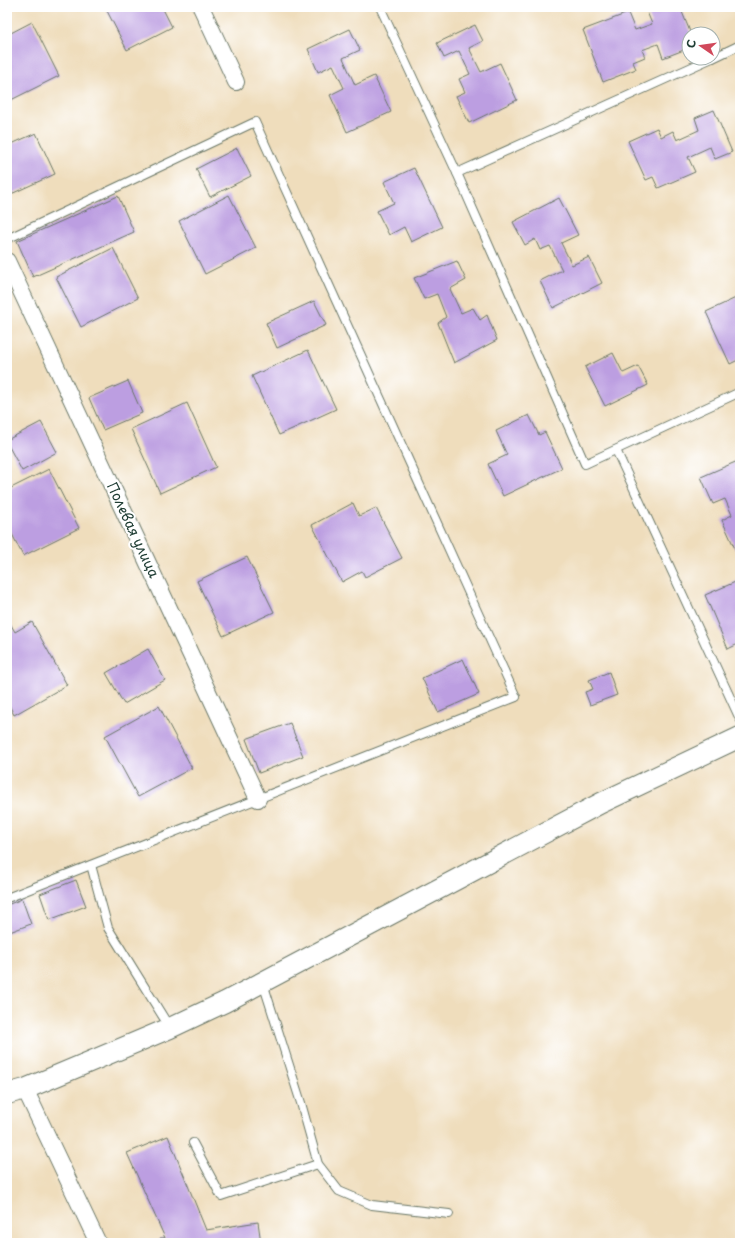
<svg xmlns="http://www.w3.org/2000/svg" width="747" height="1250" font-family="'Playpen Sans',sans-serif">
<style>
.building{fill:#bc9ee1}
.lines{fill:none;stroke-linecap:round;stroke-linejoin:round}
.service-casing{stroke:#687564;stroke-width:10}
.minor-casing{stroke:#687564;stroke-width:18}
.tertiary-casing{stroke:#687564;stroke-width:22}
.service{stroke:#fff;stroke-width:8}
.minor{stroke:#fff;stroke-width:16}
.tertiary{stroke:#fff;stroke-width:20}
.labels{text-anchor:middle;stroke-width:4;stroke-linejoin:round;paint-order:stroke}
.street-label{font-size:14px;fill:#1f3d34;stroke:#fff}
</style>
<rect width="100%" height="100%" fill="#fff"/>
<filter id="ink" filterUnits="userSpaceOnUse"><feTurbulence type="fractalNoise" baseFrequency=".025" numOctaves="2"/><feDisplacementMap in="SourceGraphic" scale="8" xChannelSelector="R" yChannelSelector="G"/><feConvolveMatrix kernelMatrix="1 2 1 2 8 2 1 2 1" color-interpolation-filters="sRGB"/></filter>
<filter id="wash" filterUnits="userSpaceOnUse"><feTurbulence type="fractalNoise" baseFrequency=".012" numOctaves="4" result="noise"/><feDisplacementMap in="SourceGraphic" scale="16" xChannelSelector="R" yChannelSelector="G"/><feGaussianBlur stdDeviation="0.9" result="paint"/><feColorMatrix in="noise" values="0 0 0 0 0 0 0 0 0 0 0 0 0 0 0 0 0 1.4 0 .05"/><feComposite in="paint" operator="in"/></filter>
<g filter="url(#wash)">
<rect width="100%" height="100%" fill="#efddbc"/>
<g id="blocks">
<g class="building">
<path d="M105,7h57l10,20 -45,23z"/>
<path d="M645,7h35l11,27h-2v14l-26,10 -5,-14 -16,6 3,7 -12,5 3,7 -33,13 -20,-52 45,-17 7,17 17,-6z"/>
<path d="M32,22l27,54 -52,26v-67z"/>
<path d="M475,25l8,16 -14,7 12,24 19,-9 17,37 -48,23 -13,-27 9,-4 -6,-13 11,-5 -11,-23 -15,7 -7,-15z"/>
<path d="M350,29l10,21 -17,8 12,27 19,-9 17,36 -44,20 -17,-37 14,-7 -11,-23 -15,7 -10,-23z"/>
<path d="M714,110l18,42 -17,7 -5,-12 -22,10 7,15 -37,16 -5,-11 -7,3 -18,-39 29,-13 4,9 12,-6 4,9 22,-10 -4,-12z"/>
<path d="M36,133l19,41 -46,21 -2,-3v-46z"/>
<path d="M237,148l14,28 -41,21 -14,-28z"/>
<path d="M414,168l28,59 -31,15 -7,-15 -15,8 -12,-24 17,-8 -10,-21z"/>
<path d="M229,195l27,53 -51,26 -26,-53z"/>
<path d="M118,196l16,36 -101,45 -16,-36z"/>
<path d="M559,198l19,37 -17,8 11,22 17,-8 13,26 -49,25 -13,-27 22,-11 -12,-24 -10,4 -5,-11 -10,6 -12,-23z"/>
<path d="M113,248l25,50 -57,29 -25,-50z"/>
<path d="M457,261l9,19 -16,9 11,24 12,-5 7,12 7,-5 10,25 -43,23 -16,-40 8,-6 -9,-23 -13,5 -10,-21z"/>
<path d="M740,296v63l-10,5 -24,-52z"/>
<path d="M314,301l12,24 -49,23 -11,-25z"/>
<path d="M308,350l28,59 -57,26 -27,-59z"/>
<path d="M613,353l10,20 15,-7 10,19 -43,21 -20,-39z"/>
<path d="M128,381l14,32 -39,17 -14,-32z"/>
<path d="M187,403l29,64 -56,26 -29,-64z"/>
<path d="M529,415l10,20 6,-3 17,36 -59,28 -15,-32 19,-9 -11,-24z"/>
<path d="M41,422l16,30 -35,19 -15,-28v-3z"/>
<path d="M740,460v100l-18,-40 10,-5 -7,-16 -12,5 -12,-27z"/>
<path d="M49,469l30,59 -56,28 -16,-32v-34z"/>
<path d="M353,503l6,13 17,-8 26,50 -37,19 -3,-6 -20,11 -30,-57z"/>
<path d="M247,557l27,55 -51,24 -26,-55z"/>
<path d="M740,580v63l-12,6 -23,-54z"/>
<path d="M7,618l8,14 17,-10 35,63 -53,30 -7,-14z"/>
<path d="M148,649l17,31 -41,24 -18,-31z"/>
<path d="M463,659l16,35 -41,18 -16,-34z"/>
<path d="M609,672l8,23 -27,10 -5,-13 8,-3 -4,-9z"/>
<path d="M159,706l33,62 -54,29 -33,-61z"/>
<path d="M290,723l13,33 -44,17 -13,-34z"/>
<path d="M76,880l10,26 -37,14 -9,-26z"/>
<path d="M22,899l9,25 -24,9v-28z"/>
<path d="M168,1136l38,94 52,-8 3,21h-100l-1,-5h5l-38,-85z"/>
</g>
</g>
</g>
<g filter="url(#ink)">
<use href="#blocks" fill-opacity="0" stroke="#687564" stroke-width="1"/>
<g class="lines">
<g class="service-casing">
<g id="service">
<path d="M380,7l77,166 128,291 155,-72"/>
<path d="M713,58l27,-13"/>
<path d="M457,173l255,-115"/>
<path d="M7,239l248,-117 261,575 -509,201"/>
<path d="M616,450l124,269"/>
<path d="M91,865l17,63 62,100"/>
<path d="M263,983l38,120 17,61 21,27 33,14 77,9"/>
<path d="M193,1143l28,53 97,-32"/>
</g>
</g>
<g class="minor-casing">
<g id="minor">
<path d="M201,7l35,75"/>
<path d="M7,261l251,538"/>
<path d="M25,1089l73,154"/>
</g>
</g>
<g class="tertiary-casing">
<path id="tertiary" d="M7,1094l18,-5 145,-61 55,-26 376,-199 139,-66"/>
</g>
<use href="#service" class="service"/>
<use href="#minor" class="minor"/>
<use href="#tertiary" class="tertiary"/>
</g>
</g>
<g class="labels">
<g class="street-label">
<text transform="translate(133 530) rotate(65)" y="5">Полевая улица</text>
</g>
</g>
<rect width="747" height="1250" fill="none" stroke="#fff" stroke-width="24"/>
<g transform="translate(701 46) rotate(283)"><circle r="19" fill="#ffffff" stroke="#a5b1ae"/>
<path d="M0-3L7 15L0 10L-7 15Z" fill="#d1495b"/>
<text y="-6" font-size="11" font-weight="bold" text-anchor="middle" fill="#1f3d34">С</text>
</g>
</svg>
